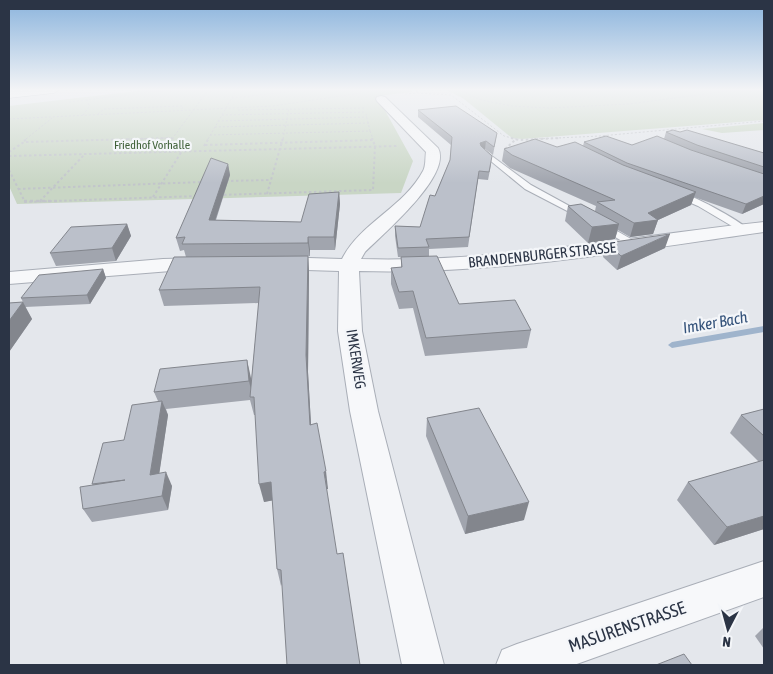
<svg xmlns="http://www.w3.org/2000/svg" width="773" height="674" font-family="'Asap Condensed',sans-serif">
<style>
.green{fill:#c9d6c5}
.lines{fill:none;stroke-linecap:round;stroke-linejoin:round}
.stream{fill:#9fb4cc;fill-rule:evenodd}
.service-casing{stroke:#a9aeb7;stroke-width:2}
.minor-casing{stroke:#a9aeb7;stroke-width:2}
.motorway-casing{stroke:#8b94a3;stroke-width:1}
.path-far2{stroke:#c2c5cb;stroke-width:1;stroke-dasharray:2 2;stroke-linecap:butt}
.path-far1{stroke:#c2c5cb;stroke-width:2;stroke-dasharray:2.5 2.5;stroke-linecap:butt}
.path{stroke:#c2c5cb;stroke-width:2.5;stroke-dasharray:3 3;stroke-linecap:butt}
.service{fill:#f7f8fa;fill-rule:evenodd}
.minor{fill:#f7f8fa;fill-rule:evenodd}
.motorway{fill:#fff;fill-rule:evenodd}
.wall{fill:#a1a5ae}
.shaded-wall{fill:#83868d}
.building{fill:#bbc0ca;stroke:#83868d}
.labels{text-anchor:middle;stroke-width:4.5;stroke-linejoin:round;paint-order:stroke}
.far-park-label{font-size:12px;fill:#3f6138;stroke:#f4f6f9}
.street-label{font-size:15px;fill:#2b3445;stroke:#f4f6f9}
.water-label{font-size:16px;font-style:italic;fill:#34527a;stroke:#f4f6f9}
.near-street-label{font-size:18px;fill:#2b3445;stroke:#f4f6f9}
</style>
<rect width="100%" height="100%" fill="#e4e7ec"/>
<g class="green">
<path d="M154,89h258v3l-35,4 36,65 -12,32 -384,11 -8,-18v-80z"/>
<path d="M445,89h319v31l-242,19 -10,-1 -48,-39z"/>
<path d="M764,123v7l-42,3 -20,-4z"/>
</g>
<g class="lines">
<path class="stream" d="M764,326v6l-92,16 -4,-3 4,-3z"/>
<g class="service-casing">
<g id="service">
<path d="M481,151h4l46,34 53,29 -7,2 -52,-27 -44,-36z"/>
<path d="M675,192c13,-1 65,29 74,38l-4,3 -3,-1 -44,-26 -23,-10z"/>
<path d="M603,223l35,20 1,2 -1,2h-6l-32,-19v-4z"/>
</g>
</g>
<g class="minor-casing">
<g id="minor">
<path d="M381,96l4,1 53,51c15,27 -56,87 -73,104l-4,7c136,4 269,-23 403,-37v10c-134,19 -269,43 -405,39l3,60 16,80 66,254h-42l-52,-254 -12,-80 1,-60 -64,-2 -7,-2 -3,-4 3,-4 7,-2 67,2c18,-36 62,-52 81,-88 3,-5 2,-13 3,-19l-49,-51 -1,-2 1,-2z"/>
<path d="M201,258l7,2 3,4 -3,4 -199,16v-12l154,-13z"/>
<path d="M764,561v36l-190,68h-78l6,-15 15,-6z"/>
</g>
</g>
<g class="motorway-casing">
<path id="motorway" d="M22,89h38l-6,4 -45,5v-8z"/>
</g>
<g class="path-far2">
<path d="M458,89l23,11 31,6 37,2 80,-4 114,-15"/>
<path d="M417,93l34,2 53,41 12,3"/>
<path d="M405,94l12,-1 -1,-4"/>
<path d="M232,98l82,-9"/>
<path d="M69,102l106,-13"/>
<path d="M238,110l126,-2"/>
<path d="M98,114l6,-5 79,-3 -2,5"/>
<path d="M83,115l6,-8 -2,-8"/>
<path d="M222,115l144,-3"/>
<path d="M9,119l264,-13 88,-13"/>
<path d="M218,121l149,-4"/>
<path d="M215,127l154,-4"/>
<path d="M370,131l3,8"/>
<path d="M210,135l160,-4 -4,-17"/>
<path d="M26,139l26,-21"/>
<path d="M128,139l44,-1"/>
<path d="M172,139l37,-50"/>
<path d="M208,139l29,-50"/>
<path d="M283,139l6,-31"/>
<path d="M535,139l65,-3 164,-15"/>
</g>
<g class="path-far1">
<path d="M511,138l8,2 42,-2"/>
<path d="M24,141l4,-3"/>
<path d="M205,145l169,-5"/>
<path d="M204,146l5,-8"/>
<path d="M505,149l10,-9"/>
<path d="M163,151l10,-13"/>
<path d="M9,152l15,-10 148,-4"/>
<path d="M9,156l389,-10"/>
<path d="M9,170l16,32 173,-6"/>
<path d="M226,181l45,-1"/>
<path d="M18,189l184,-7"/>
<path d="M267,194l16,-56"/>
<path d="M219,195l154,-5 2,-44 -3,-8"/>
<path d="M153,197l29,-46"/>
<path d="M40,201l45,-47"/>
</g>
<path class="path" d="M24,201h34"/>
<use href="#service" class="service"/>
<use href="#minor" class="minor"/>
<use href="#motorway" class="motorway"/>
</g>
<g class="wall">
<path d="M418,110l79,23 -4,22 -8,-6h-1l7,16 -3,15 -10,-1 -10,68 -39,2v8l30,47 72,26 -4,18 -102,8 -12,-48 -14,1 -8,-25v-16l10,-1v-10h-3l-3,-21v-10l25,1 15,-31 15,-36 1,-15 -33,-28z"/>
<path d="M666,132l98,21v51l-22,10 -48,-17 -3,8 -33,15 -5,14 -23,3 -12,-7 -3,9 -27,4 -23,-22 3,-15 27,5 1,-5 -86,-38 -8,-7 2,-12 79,-3 1,-4 48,3 32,-6z"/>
<path d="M228,164l2,11 -14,45 85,2 38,-30 1,12 -5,46h-25v6h-2l1,16 -1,100 3,52 17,65h-1l-46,97 -4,-17 -4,-69 -9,2 -9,-87h-1l-4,-15 -84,9 2,6 -9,59 13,12 -4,24 -76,12 -9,-13 10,-24 -1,-1 32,-44 34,-39 -4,-9 93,-32 4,23 8,-80 -95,3 -5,-16 27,-33 -2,-7 -4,1 -4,-13z"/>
<path d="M127,224l4,12 -15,25 -60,5 -6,-13z"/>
<path d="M607,243l58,5 -48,22 -14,-13z"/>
<path d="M103,269l3,9 -16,26 -65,3 7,12 -23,33v-49l14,-1 -2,-4z"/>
<path d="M764,409v120l-50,16 -37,-45 11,-18 71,-20 -29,-29 11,-18z"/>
<path d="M427,418l97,102 -59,14 -39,-98z"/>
<path d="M764,627v22l-9,-13z"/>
</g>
<g class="shaded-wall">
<path d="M486,141l-1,8 -6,2 1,-8z"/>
<path d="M228,164l2,11 -19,58 -2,-13z"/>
<path d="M339,192l1,12 -5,46 -1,-13z"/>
<path d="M696,192l-5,13 -33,15 -5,14 -23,3 4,-14 14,-10z"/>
<path d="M764,196v8l-22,10 4,-10z"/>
<path d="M127,224l4,12 -15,25 -4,-13z"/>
<path d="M619,224l-4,15 -27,4 4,-16z"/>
<path d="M670,234l-5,14 -48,22 4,-14z"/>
<path d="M308,237l2,13v6l-2,-13z"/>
<path d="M308,256l1,16 -1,100 4,70 -2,-17 -4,-70z"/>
<path d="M103,269l3,9 -16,26 -3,-9z"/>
<path d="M23,302l9,17 -23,33v-31z"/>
<path d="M247,360l4,18 2,21 -4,-18z"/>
<path d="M162,401l6,14 -11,74 -7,-14z"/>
<path d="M326,471l2,18h-1l-3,-17z"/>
<path d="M166,472l6,14 -4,24 -6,-14z"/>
<path d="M271,482l4,18 -11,2 -5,-18z"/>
<path d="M529,502l-5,18 -59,14 3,-18z"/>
<path d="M764,516v13l-50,16 13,-18z"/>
</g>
<g class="building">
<path d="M456,106l41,27 -3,14 -8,-6 -6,2 1,3 11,10 -3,16 -10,-1 -10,66 -43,2 3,8 -31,1 -3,-22 25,1 10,-32 5,1 15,-36 2,-23 -34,-27z"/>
<path d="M673,130l7,2 7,-2 77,23v14l-67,-22 -31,-13z"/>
<path d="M606,136l26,9 25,-9 34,14 73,24v22l-18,8 -119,-41 -43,-21z"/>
<path d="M535,139l22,8 18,-5 48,23 73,27 -48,21 10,7 -24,3 -37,-21 18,-2 -103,-45 -8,-6z"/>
<path d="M211,158l17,6 -19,56 92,2 8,-28 30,-2 -5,45h-26v6l-126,1 3,-7 -9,1z"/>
<path d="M581,204l38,20 -27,3 -24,-21z"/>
<path d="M127,224l-15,24 -62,5 21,-26z"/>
<path d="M670,234l-49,22 -14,-13z"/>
<path d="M308,256l-2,99 4,70 7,-2 9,48 -2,1 13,82 6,-1 17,112h-73l-6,-95 -4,-1 -6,-87 -12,2 -5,-87h-4l10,-110 -101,3 15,-33z"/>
<path d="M437,256l22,48 56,-4 16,30 -105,8 -13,-47 -14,1 -8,-24 11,-1 -1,-10z"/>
<path d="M103,269l-16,26 -66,3 18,-23z"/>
<path d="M23,302l-14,19v-18z"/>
<path d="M247,360l2,21 -95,11 6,-23z"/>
<path d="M162,401l-12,74 16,-3 -4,24 -79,13 -3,-22 45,-7 -33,4 11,-41 21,-3 8,-35z"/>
<path d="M479,408l50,94 -61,14 -41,-98z"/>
<path d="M764,409v27l-23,-21z"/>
<path d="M764,460v56l-37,11 -39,-45z"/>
<path d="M684,654l8,11h-36z"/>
</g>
<linearGradient id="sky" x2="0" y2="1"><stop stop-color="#8bb4dd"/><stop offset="0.49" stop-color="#f3f4f6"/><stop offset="1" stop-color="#f3f4f6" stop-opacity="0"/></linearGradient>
<rect width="773" height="183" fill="url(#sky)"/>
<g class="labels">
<g class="far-park-label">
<text x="152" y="149">Friedhof Vorhalle</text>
</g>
<g class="street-label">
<text transform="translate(542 255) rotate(-6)" y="5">BRANDENBURGER STRASSE</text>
<text transform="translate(356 359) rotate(81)" y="5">IMKERWEG</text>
</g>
<g class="water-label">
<text transform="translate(715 322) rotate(-10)" y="6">Imker Bach</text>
</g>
<g class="near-street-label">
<text transform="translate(627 627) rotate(-19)" y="6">MASURENSTRASSE</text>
</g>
</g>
<rect width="773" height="674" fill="none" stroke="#2b3445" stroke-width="20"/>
<g transform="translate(728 629) rotate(186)" stroke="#f4f6f9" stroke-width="4" paint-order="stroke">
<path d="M0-4L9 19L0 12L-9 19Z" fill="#2b3445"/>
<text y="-8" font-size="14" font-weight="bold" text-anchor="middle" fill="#2b3445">N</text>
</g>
</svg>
